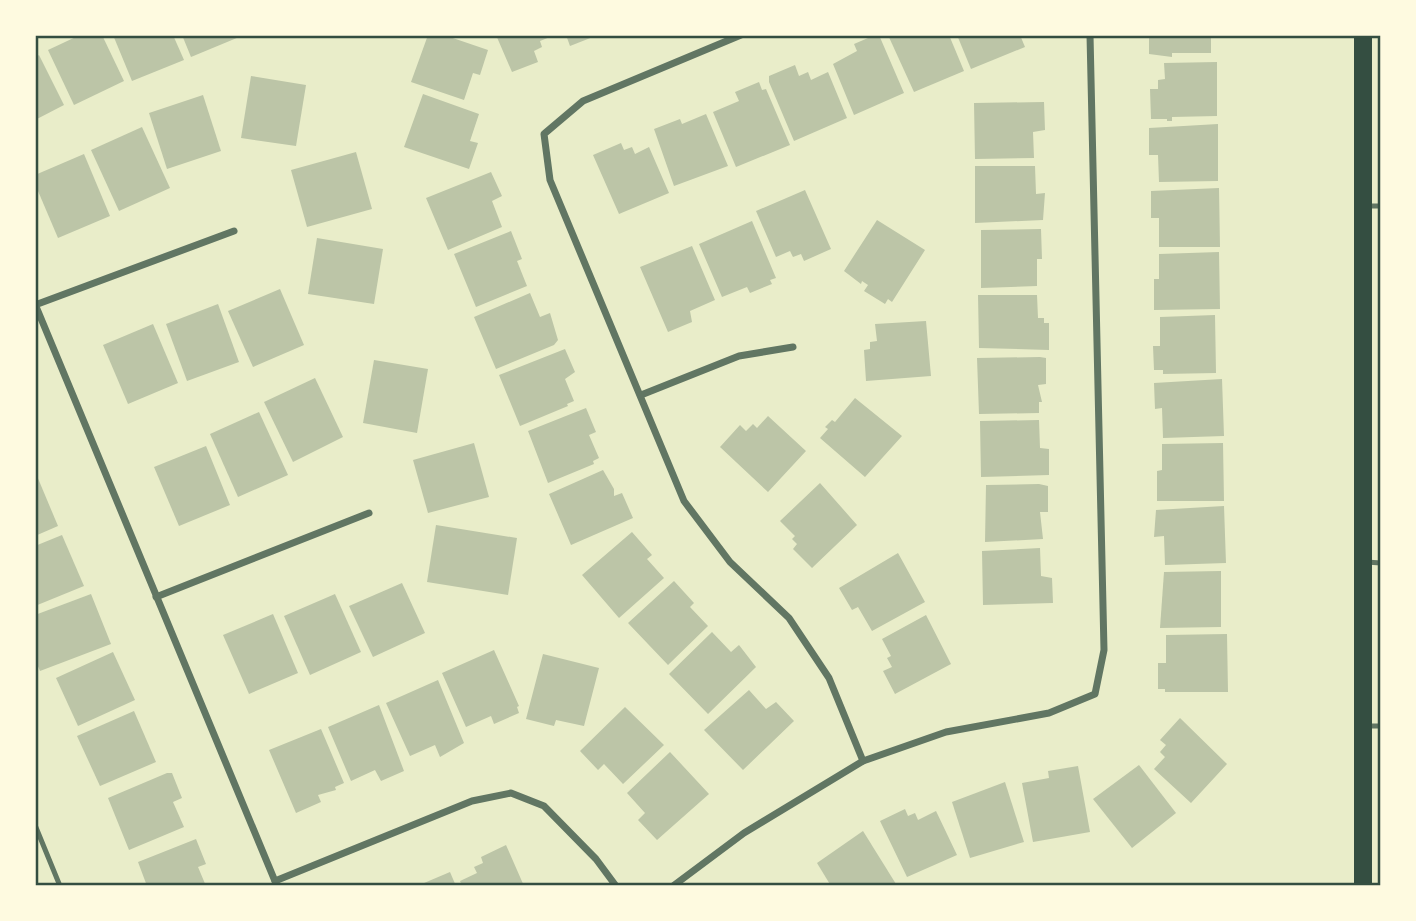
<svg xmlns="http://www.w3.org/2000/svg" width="1416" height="921" font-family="Rubik,sans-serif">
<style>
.building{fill:#bcc5a7}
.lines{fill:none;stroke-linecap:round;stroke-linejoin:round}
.service{stroke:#617663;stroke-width:5}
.minor{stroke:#617663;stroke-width:7}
.primary{stroke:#344e41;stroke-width:18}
.neatline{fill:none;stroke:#344e41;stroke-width:2.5}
</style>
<rect width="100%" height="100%" fill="#e9edc9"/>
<g class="building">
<path d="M80,35h22l22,46 -50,24 -26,-55z"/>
<path d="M113,35h60l11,25 -52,21z"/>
<path d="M182,35h62l-53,22z"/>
<path d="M428,35h16l44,15 -8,25 -7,-2 -9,27 -53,-18z"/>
<path d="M496,35h59l-15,6 2,6 -8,4 4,11 -26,10z"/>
<path d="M566,35h32l-28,11z"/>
<path d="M875,35h4l25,58 -50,22 -21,-51 24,-13 -3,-7z"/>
<path d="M888,35h61l15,36 -50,21z"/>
<path d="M957,35h63l5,12 -54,22z"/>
<path d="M1149,35h62v18h-39v4l-23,-3z"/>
<path d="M39,55l25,50 -29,15v-62z"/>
<path d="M1217,62v54l-45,1v4h-5v-2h-16l-1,-30h8v-9l7,-1 -1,-16z"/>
<path d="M795,65l4,11 9,-4 3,8 17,-8 19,46 -53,23 -25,-59v-6z"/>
<path d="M251,76l55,9 -10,61 -55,-8z"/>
<path d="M759,82l3,8 4,-1 24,56 -54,22 -23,-55 26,-11 -4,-9z"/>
<path d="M423,94l56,20 -9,27 8,2 -9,26 -65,-22z"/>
<path d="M203,95l18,56 -54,18 -18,-56z"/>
<path d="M1044,102l1,28 -12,2 1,26 -59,1 -1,-56z"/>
<path d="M706,114l22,52 -54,20 -20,-57 26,-10 2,5z"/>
<path d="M1218,124v57l-59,1 -1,-27h-9v-27z"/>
<path d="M142,127l28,61 -51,23 -28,-61z"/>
<path d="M621,143l3,7 8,-3 3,7 14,-7 20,46 -50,21 -26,-59z"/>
<path d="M356,152l16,57 -65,18 -16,-57z"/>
<path d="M84,154l26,62 -52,22 -23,-54v-9z"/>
<path d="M975,166h60l1,28 9,-1 -2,27 -68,3z"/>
<path d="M491,172l11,24 -10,5 10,26 -54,23 -22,-52z"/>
<path d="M1219,188l1,59h-61v-29h-8v-27z"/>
<path d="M805,190l26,59 -27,12 -3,-7 -8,3 -3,-6 -14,6 -20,-46z"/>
<path d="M877,220l48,30 -33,52 -4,-3 -3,5 -21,-13 4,-6 -6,-4 -1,3 -17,-13z"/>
<path d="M752,221l24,57 -6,2 2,4 -22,9 -3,-6 -25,10 -23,-53z"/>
<path d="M1041,229l1,30h-5v27l-56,2v-58z"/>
<path d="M511,231l11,28 -5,2 10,25 -51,21 -22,-53z"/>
<path d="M317,238l66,11 -9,55 -66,-10z"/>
<path d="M692,246l23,54 -25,11 2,11 -24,10 -28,-65z"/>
<path d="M1219,252l1,57 -66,1v-31h5v-25z"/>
<path d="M280,289l24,56 -51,22 -25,-56z"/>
<path d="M530,293l10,24 10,-4 8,27 -4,5 -58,24 -22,-52z"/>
<path d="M978,295h59l1,23h6v5h5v27l-70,-2z"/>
<path d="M218,304l21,58 -52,19 -21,-57z"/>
<path d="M1215,315l1,58 -53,1v-4h-9l-1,-24h7v-29z"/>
<path d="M926,321l5,55 -65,5 -2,-31 6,-1v-7l7,-1 -2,-17z"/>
<path d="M153,324l25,59 -50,21 -25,-59z"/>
<path d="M565,349l10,23 -10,7 9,22 -7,3 1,2 -48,20 -21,-51z"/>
<path d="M1040,357l6,1v26l-8,1 4,17h-3v11l-60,1 -2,-56z"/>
<path d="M374,360l54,9 -11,64 -54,-10z"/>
<path d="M315,378l28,59 -50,25 -29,-60z"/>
<path d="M1222,379l2,57 -61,2 -1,-30 -7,1 -1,-26z"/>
<path d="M855,398l47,38 -37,41 -45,-39 8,-9 -3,-2 7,-7 3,2z"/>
<path d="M586,408l10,24 -7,3 10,23 -6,3 1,3 -46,19 -20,-52z"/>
<path d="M259,412l29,63 -50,22 -28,-63z"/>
<path d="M768,416l38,35 -38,41 -48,-45 20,-22 6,6 7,-7 4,4z"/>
<path d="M1039,420l1,28 9,1v26l-68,2 -1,-56z"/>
<path d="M474,443l15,54 -61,16 -15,-53z"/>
<path d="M1223,443l1,58h-67v-30l5,-1v-26z"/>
<path d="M206,446l24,59 -51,21 -25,-59z"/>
<path d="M603,470l11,19v7l8,-3 11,25 -62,27 -22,-51z"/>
<path d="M37,476l21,50 -23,10v-59z"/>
<path d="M820,483l37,42 -45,43 -19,-19 4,-5 -5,-5 3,-3 -15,-15z"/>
<path d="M1039,484l9,2v26h-8l3,27 -58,3 1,-57z"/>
<path d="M1224,506l2,57 -61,2 -1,-29 -10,1 2,-27z"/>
<path d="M436,525l81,13 -9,57 -81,-13z"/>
<path d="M632,532l20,23 -5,4 17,19 -45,40 -37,-43z"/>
<path d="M62,535l22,51 -49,20v-60z"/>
<path d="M1040,548l1,28 11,2 1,25 -70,2 -1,-54z"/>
<path d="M898,553l27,49 -53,29 -14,-24 -6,3 -13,-22z"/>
<path d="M1221,571v56l-61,1 4,-56z"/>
<path d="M674,581l20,22 -4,4 18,19 -40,39 -40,-42z"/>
<path d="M402,583l23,50 -52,24 -24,-51z"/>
<path d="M91,594l20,50 -71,27 -5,-12v-44z"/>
<path d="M335,594l26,58 -51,23 -26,-59z"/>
<path d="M273,614l25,59 -49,21 -26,-59z"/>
<path d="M926,615l25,49 -56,30 -12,-23 9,-4 -5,-9 4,-2 -9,-17z"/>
<path d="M712,632l19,20 8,-7 17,22 -48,47 -39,-40z"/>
<path d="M1227,634l1,58h-63v-3h-7v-26h8v-28z"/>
<path d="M494,650l25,56 -2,1 2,6 -25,11 -3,-8 -25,11 -24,-54z"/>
<path d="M113,652l22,48 -57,26 -22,-48z"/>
<path d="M543,654l56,14 -15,58 -28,-6 -2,6 -28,-7z"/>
<path d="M438,680l26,63 -24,14 -5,-12 -25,11 -24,-53z"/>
<path d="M749,690l17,19 10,-7 18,19 -51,49 -39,-40z"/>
<path d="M379,705l25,66 -23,10 -6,-11 -24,11 -23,-54z"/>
<path d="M625,707l39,38 -41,39 -19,-20 -6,6 -18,-19z"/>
<path d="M134,711l22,51 -56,24 -23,-50z"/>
<path d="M1180,718l47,46 -36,39 -37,-34 11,-12 -5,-5 6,-7 -6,-5z"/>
<path d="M321,729l23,54 -9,4 1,3 -18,5 3,7 -25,11 -27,-63z"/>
<path d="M670,752l39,42 -52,46 -19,-20 7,-7 -18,-20z"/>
<path d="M1139,765l37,48 -44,35 -39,-49z"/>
<path d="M1078,766l12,66 -57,10 -11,-59 27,-5 -1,-7z"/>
<path d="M167,773h5l10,25 -9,4 11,25 -55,23 -21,-52z"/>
<path d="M1005,782l19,60 -54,16 -18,-56z"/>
<path d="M905,809l3,7 7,-3 3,7 18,-9 21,44 -50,22 -27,-56z"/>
<path d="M863,831l33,53 -65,2 -14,-23z"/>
<path d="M196,839l10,25 -8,3 8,19h-59l-9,-24z"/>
<path d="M506,845l18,41h-62l-2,-5 17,-8 -3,-6 9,-4 -2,-6z"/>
<path d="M450,872l6,14h-39z"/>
</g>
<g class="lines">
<g class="service">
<path d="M1366,206h15"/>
<path d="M1366,562l15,1"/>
<path d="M1367,726h14"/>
<path d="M35,825l25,61"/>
</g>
<g class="minor">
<path d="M741,35l-158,66 -39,33 6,46 134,321 46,61 59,56 40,60 34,83 83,-29 103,-19 46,-19 9,-44 -14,-615"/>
<path d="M35,304l242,582"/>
<path d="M35,305l199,-74"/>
<path d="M641,395l98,-39 54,-9"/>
<path d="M156,597l213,-84"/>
<path d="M275,881l197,-80 39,-8 33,13 52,53 20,27"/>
<path d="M673,886l71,-53 119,-72"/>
</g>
<path class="primary" d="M1363,35v851"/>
</g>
<rect width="1416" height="921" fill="none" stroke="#fefae0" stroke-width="74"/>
<rect x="37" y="37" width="1342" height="847" class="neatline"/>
</svg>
